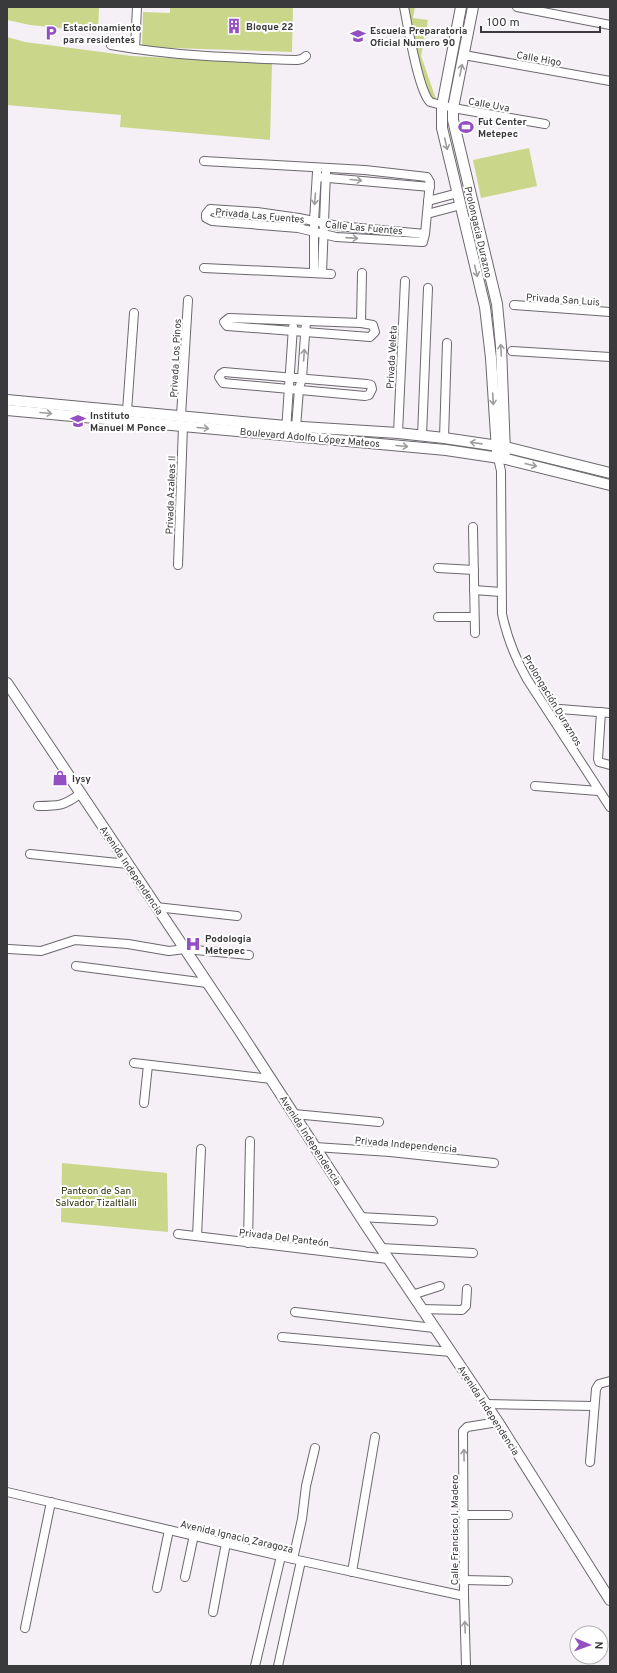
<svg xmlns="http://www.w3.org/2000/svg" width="617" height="1673" font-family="Overpass,sans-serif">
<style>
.green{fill:#cad68a}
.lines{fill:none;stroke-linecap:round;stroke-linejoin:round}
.minor-casing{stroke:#6c686e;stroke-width:10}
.tertiary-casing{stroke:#6c686e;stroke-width:12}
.minor{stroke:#fff;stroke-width:8}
.tertiary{stroke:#fff;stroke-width:10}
.oneway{stroke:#9c9c9d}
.labels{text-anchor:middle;stroke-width:4;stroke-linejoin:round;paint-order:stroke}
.poi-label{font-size:10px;font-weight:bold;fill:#3a393b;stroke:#fff;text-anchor:start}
.street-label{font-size:10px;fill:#3a393b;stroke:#fff}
.park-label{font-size:10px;fill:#292e05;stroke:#fff}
</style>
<rect width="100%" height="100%" fill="#f4f0f6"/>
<g class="green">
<path d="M7,7h92l-1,25 -68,-7 -23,-5z"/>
<path d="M170,7h123l-1,45 -150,-5 1,-35 27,1z"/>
<path d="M406,7h9l-2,11 15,2 -7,36 15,43 -6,-1 -13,-36z"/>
<path d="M7,37l18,5 107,14 140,8 -2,76 -150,-13 1,-12 -114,-10z"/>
<path d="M529,148l8,38 -56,12 -8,-38z"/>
<path d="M62,1163l105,10 1,59 -107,-10z"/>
</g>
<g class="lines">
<g class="minor-casing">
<g id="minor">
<path d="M404,7c4,19 14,83 26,95l23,6 92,16"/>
<path d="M517,7l93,18"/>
<path d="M111,45c61,11 124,13 186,15l5,-1 4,-3"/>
<path d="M135,49l2,-42"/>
<path d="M464,55l146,26"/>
<path d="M204,161l161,9 62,7 3,5 -5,52 -2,8h-1l-86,-5 -38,-9 -86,-7 -6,-3v-4l4,-5 47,3 42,6 39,8 87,8"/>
<path d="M317,177l113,10"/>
<path d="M428,201l30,-8"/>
<path d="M427,214l34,-9"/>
<path d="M204,268l127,6"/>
<path d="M314,273v-52l3,-49"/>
<path d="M322,273l4,-101"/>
<path d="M514,305l96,7"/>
<path d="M229,318l132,5 12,2 2,7 -5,5 -143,-11 -3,-4z"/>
<path d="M361,323l1,-50"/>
<path d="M512,351l98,6"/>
<path d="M224,372l143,12 4,1 1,4 -3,6 -4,1 -142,-13 -4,-6 2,-3z"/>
<path d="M127,411l7,-98"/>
<path d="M181,416l7,-116"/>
<path d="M296,427l3,-38 3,-11 4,-57"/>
<path d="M286,431l7,-104"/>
<path d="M398,433l7,-152"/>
<path d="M422,436l6,-148"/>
<path d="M444,438l3,-95"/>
<path d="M498,458l3,13 1,143c5,23 13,44 25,65l83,128"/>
<path d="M473,527l2,106"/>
<path d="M178,565l5,-139"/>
<path d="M438,568l36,2"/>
<path d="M474,590l27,2"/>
<path d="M438,617h36"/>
<path d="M560,709l50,4"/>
<path d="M601,712l-3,47 1,3 11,3"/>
<path d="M535,786l63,5"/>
<path d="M38,806c21,0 26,0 43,-13"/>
<path d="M30,854l98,10"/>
<path d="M156,907l81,9"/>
<path d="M9,949l32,2 34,-11 53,4 41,7 16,-2 64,6"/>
<path d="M76,966l131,17"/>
<path d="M134,1063l137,16"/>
<path d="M144,1103l4,-38"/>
<path d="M294,1114l85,8"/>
<path d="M315,1147l75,5 104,11"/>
<path d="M360,1217l73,4"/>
<path d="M178,1234l210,25"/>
<path d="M197,1236l4,-87"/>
<path d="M248,1243l2,-102"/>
<path d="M381,1248l92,5"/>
<path d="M412,1295l28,-9"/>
<path d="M421,1309l41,1 4,-4 1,-17"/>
<path d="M295,1312l139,16"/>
<path d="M282,1337l169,15"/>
<path d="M486,1404l108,2"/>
<path d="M590,1462l6,-73 3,-5 11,-3"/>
<path d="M7,1492l286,67 171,37"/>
<path d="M464,1515h44"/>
<path d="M293,1559l9,-40 4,-33 9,-38"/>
<path d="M352,1572l23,-135"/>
<path d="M185,1577l9,-42"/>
<path d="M464,1580l44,1"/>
<path d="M157,1588l12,-58"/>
<path d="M213,1612l13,-69"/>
<path d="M25,1628l26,-126"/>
<path d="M255,1666l26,-110"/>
<path d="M278,1666l23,-105"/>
<path d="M466,1666l-2,-70 -1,-165 4,-4 31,-5"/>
</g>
</g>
<g class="tertiary-casing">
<g id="tertiary">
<path d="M461,7l-19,99v22l43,179 6,51 6,93"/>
<path d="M473,7l-20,101v12l44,184 4,42 4,107"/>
<path d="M7,400l279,26 112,7 46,5 61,9 105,26"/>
<path d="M7,410l439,40 60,9 104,26"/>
<path d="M7,683l232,347 128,197 131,195 112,178"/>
</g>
</g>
<use href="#minor" class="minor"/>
<use href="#tertiary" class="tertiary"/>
</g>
<defs><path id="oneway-shaft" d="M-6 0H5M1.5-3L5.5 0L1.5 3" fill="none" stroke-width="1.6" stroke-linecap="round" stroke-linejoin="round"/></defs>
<g class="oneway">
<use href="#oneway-shaft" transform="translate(461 70) rotate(-78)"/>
<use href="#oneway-shaft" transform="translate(446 144) rotate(77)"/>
<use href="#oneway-shaft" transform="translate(356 180) rotate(5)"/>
<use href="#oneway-shaft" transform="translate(315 199) rotate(94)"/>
<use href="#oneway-shaft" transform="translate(352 238) rotate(4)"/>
<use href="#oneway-shaft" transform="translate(476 271) rotate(76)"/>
<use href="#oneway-shaft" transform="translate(501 350) rotate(-93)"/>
<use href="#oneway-shaft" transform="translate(304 355) rotate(-86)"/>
<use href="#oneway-shaft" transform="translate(493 399) rotate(87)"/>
<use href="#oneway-shaft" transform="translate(46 413) rotate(5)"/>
<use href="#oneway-shaft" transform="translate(203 428) rotate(5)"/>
<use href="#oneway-shaft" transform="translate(476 443) rotate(-172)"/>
<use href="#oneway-shaft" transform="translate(402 446) rotate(5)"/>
<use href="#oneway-shaft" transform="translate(531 465) rotate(14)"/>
<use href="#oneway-shaft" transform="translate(464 1455) rotate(-91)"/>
<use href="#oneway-shaft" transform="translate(465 1627) rotate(-92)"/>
</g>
<defs>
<g id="building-bare" transform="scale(1.2)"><path d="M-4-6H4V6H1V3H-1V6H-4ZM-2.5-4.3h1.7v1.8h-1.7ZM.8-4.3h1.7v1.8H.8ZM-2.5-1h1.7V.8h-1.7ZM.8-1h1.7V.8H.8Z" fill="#944fc3" stroke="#fff" stroke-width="2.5" paint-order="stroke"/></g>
<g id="parking-bare" transform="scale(1.2)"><path d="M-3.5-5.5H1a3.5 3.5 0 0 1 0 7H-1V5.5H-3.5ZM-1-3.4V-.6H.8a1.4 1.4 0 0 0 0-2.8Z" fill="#944fc3" stroke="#fff" stroke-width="2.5" paint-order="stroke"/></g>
<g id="school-bare" transform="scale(1.2)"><path d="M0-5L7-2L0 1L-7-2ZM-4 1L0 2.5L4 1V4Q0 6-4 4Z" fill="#944fc3" stroke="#fff" stroke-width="2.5" paint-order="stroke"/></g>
<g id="stadium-bare" transform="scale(1.2)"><path d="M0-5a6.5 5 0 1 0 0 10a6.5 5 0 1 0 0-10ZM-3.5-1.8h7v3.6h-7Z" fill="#944fc3" stroke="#fff" stroke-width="2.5" paint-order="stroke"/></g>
<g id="shop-bare" transform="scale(1.2)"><path d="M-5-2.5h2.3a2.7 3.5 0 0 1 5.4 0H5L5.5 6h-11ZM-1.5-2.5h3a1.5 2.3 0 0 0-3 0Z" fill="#944fc3" stroke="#fff" stroke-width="2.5" paint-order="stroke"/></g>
<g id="hospital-bare" transform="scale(1.2)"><path d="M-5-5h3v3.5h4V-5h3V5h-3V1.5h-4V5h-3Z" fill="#944fc3" stroke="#fff" stroke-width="2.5" paint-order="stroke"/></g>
</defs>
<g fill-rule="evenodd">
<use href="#building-bare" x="234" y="26"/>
<use href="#parking-bare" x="51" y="33"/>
<use href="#school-bare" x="358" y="36"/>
<use href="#stadium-bare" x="466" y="127"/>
<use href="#school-bare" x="78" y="421"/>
<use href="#shop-bare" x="60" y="778"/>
<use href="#hospital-bare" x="193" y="944"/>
</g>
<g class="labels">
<g class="poi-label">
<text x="246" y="30">Bloque 22</text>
<text x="63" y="31">Estacionamiento<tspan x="63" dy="12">para residentes</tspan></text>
<text x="370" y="34">Escuela Preparatoria<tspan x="370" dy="12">Oficial Numero 90</tspan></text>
<text x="478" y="125">Fut Center<tspan x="478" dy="12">Metepec</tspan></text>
<text x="90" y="419">Instituto<tspan x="90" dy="12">Manuel M Ponce</tspan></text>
<text x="72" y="782">Iysy</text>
<text x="205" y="942">Podologia<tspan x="205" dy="12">Metepec</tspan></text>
</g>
<g class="street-label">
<text transform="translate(539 58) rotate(10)" y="4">Calle Higo</text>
<text transform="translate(489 104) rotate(10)" y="4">Calle Uva</text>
<text transform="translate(260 215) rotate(5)" y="4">Privada Las Fuentes</text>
<text transform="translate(364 227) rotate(5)" y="4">Calle Las Fuentes</text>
<text transform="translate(479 232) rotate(77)" y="4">Prolongacia Durazno</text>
<text transform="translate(563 299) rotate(4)" y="4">Privada San Luis</text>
<text transform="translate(391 357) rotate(-87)" y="4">Privada Veleta</text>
<text transform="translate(175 358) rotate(-87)" y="4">Privada Los Pinos</text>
<text transform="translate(310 437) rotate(5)" y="4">Boulevard Adolfo López Mateos</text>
<text transform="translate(170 495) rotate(-88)" y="4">Privada Azaleas II</text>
<text transform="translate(553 700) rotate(59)" y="4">Prolongación Duraznos</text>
<text transform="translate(132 870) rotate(56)" y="4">Avenida Independencia</text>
<text transform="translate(311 1140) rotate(57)" y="4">Avenida Independencia</text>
<text transform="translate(406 1144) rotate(5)" y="4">Privada Independencia</text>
<text transform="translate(284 1237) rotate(7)" y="4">Privada Del Panteón</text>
<text transform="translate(489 1410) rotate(57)" y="4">Avenida Independencia</text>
<text transform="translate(454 1530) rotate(-90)" y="4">Calle Francisco I. Madero</text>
<text transform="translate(237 1536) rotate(13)" y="4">Avenida Ignacio Zaragoza</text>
</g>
<g class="park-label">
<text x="96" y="1194">Panteon de San<tspan x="96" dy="12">Salvador Tizaltlalli</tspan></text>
</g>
</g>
<rect width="617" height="1673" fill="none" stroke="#3a393b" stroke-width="16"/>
<g transform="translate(589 1645) rotate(92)"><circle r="19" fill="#ffffff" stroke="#b0b0b1"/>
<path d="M0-3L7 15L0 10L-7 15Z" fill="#944fc3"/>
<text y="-6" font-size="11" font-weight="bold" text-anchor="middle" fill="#3a393b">N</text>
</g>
<path d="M481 26v6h119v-6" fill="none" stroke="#3a393b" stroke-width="2"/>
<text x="487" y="26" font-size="12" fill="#3a393b" stroke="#ffffff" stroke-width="3" paint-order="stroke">100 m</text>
</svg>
